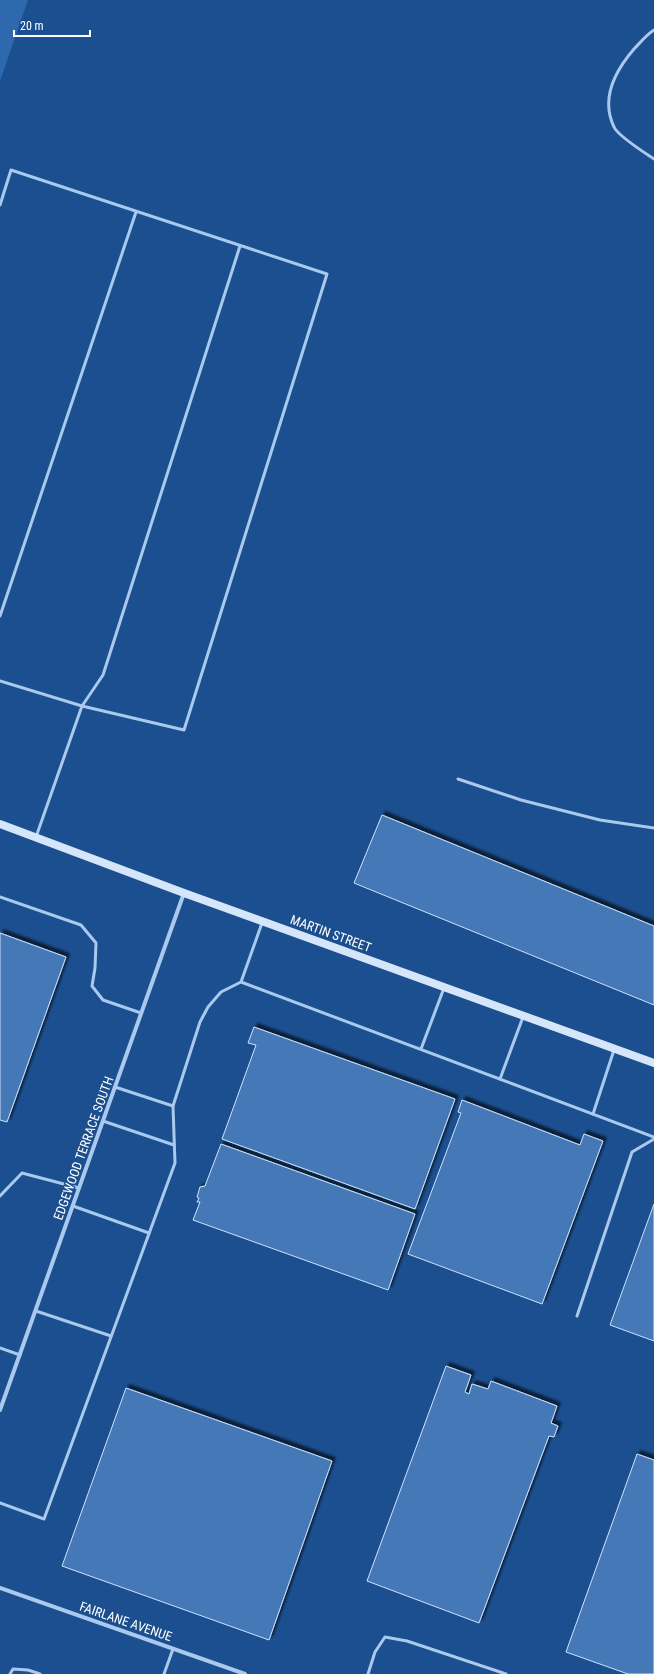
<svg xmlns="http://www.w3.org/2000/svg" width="654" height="1674" font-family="'Roboto Condensed',sans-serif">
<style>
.green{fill:#2e69ad}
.building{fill:#4478b7;stroke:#cfe3fa;filter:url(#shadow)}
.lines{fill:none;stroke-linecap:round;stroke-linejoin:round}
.lane{stroke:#a9c9ee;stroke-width:3}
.street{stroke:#a9c9ee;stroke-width:4}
.secondary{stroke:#d6e6fa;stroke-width:8}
.labels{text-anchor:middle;stroke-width:3;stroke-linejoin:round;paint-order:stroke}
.street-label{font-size:13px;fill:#fff;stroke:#1b4f8f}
</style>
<defs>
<filter id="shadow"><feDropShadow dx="3.5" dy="-3.5" stdDeviation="1" flood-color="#0009"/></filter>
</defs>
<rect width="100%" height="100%" fill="#1b4f8f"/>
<path class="green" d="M0,0h28l-28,81z"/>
<g class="building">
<path d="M382,815l272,111v79l-300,-122z"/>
<path d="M0,933l66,24 -59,165 -7,-2z"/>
<path d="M254,1027l201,72 -40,110 -193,-70 34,-94 -8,-2z"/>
<path d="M462,1100l118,45 4,-11 19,7 -61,163 -134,-50 53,-141 -3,-1z"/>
<path d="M221,1144l194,70 -27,76 -195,-70 7,-18h-3l2,-4 -2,-1 3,-10 5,-1z"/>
<path d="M654,1204v137l-44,-16z"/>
<path d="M446,1366l25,9 -6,17 4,2 3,-10 16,5 3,-8 66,25 -6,17 7,3 -4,11 -5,-1 -70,187 -112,-42z"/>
<path d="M126,1388l206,73 -63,179 -207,-74z"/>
<path d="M637,1454l17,6v214h-26l-62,-22z"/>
</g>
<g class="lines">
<g class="lane">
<path d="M654,30c-8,5 -14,13 -20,19 -19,22 -34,49 -20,78 4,9 31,26 40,32"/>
<path d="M0,205l11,-35 316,104 -143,456 -102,-24 -82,-25"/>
<path d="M0,616l136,-404"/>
<path d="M458,779l63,21 79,20 54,8"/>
<path d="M36,837l46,-131 21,-31 137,-429"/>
<path d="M0,897l81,28 15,18 -1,25 -3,18 11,14 38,13"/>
<path d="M241,982l21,-59"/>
<path d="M421,1049l23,-61"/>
<path d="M500,1079l23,-62"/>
<path d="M115,1087l58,19"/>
<path d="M593,1114l21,-64"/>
<path d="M103,1121l71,24"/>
<path d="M0,1196l22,-23 57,15"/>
<path d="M73,1206l76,27"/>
<path d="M36,1311l75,25"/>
<path d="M577,1316l55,-164 22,-13"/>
<path d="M0,1348l20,7"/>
<path d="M0,1503l44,16 131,-356 -2,-57 27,-84 8,-15 13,-15 20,-10 413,155"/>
<path d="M10,1674l3,-5 15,1 12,4"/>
<path d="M164,1674l9,-25"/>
<path d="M368,1674l7,-22 10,-15 22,4 99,33"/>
</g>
<g class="street">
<path d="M0,1410l184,-517"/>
<path d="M0,1588l245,86"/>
</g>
<path class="secondary" d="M0,824l184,69 470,170"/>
</g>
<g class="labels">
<g class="street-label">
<text transform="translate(331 933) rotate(20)" y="5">MARTIN STREET</text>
<text transform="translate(83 1148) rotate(-70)" y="5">EDGEWOOD TERRACE SOUTH</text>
<text transform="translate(126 1621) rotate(19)" y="5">FAIRLANE AVENUE</text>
</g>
</g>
<path d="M14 30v6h76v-6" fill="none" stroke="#ffffff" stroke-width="2"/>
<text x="20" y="30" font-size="12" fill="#ffffff" stroke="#1b4f8f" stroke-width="3" paint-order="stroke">20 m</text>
</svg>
